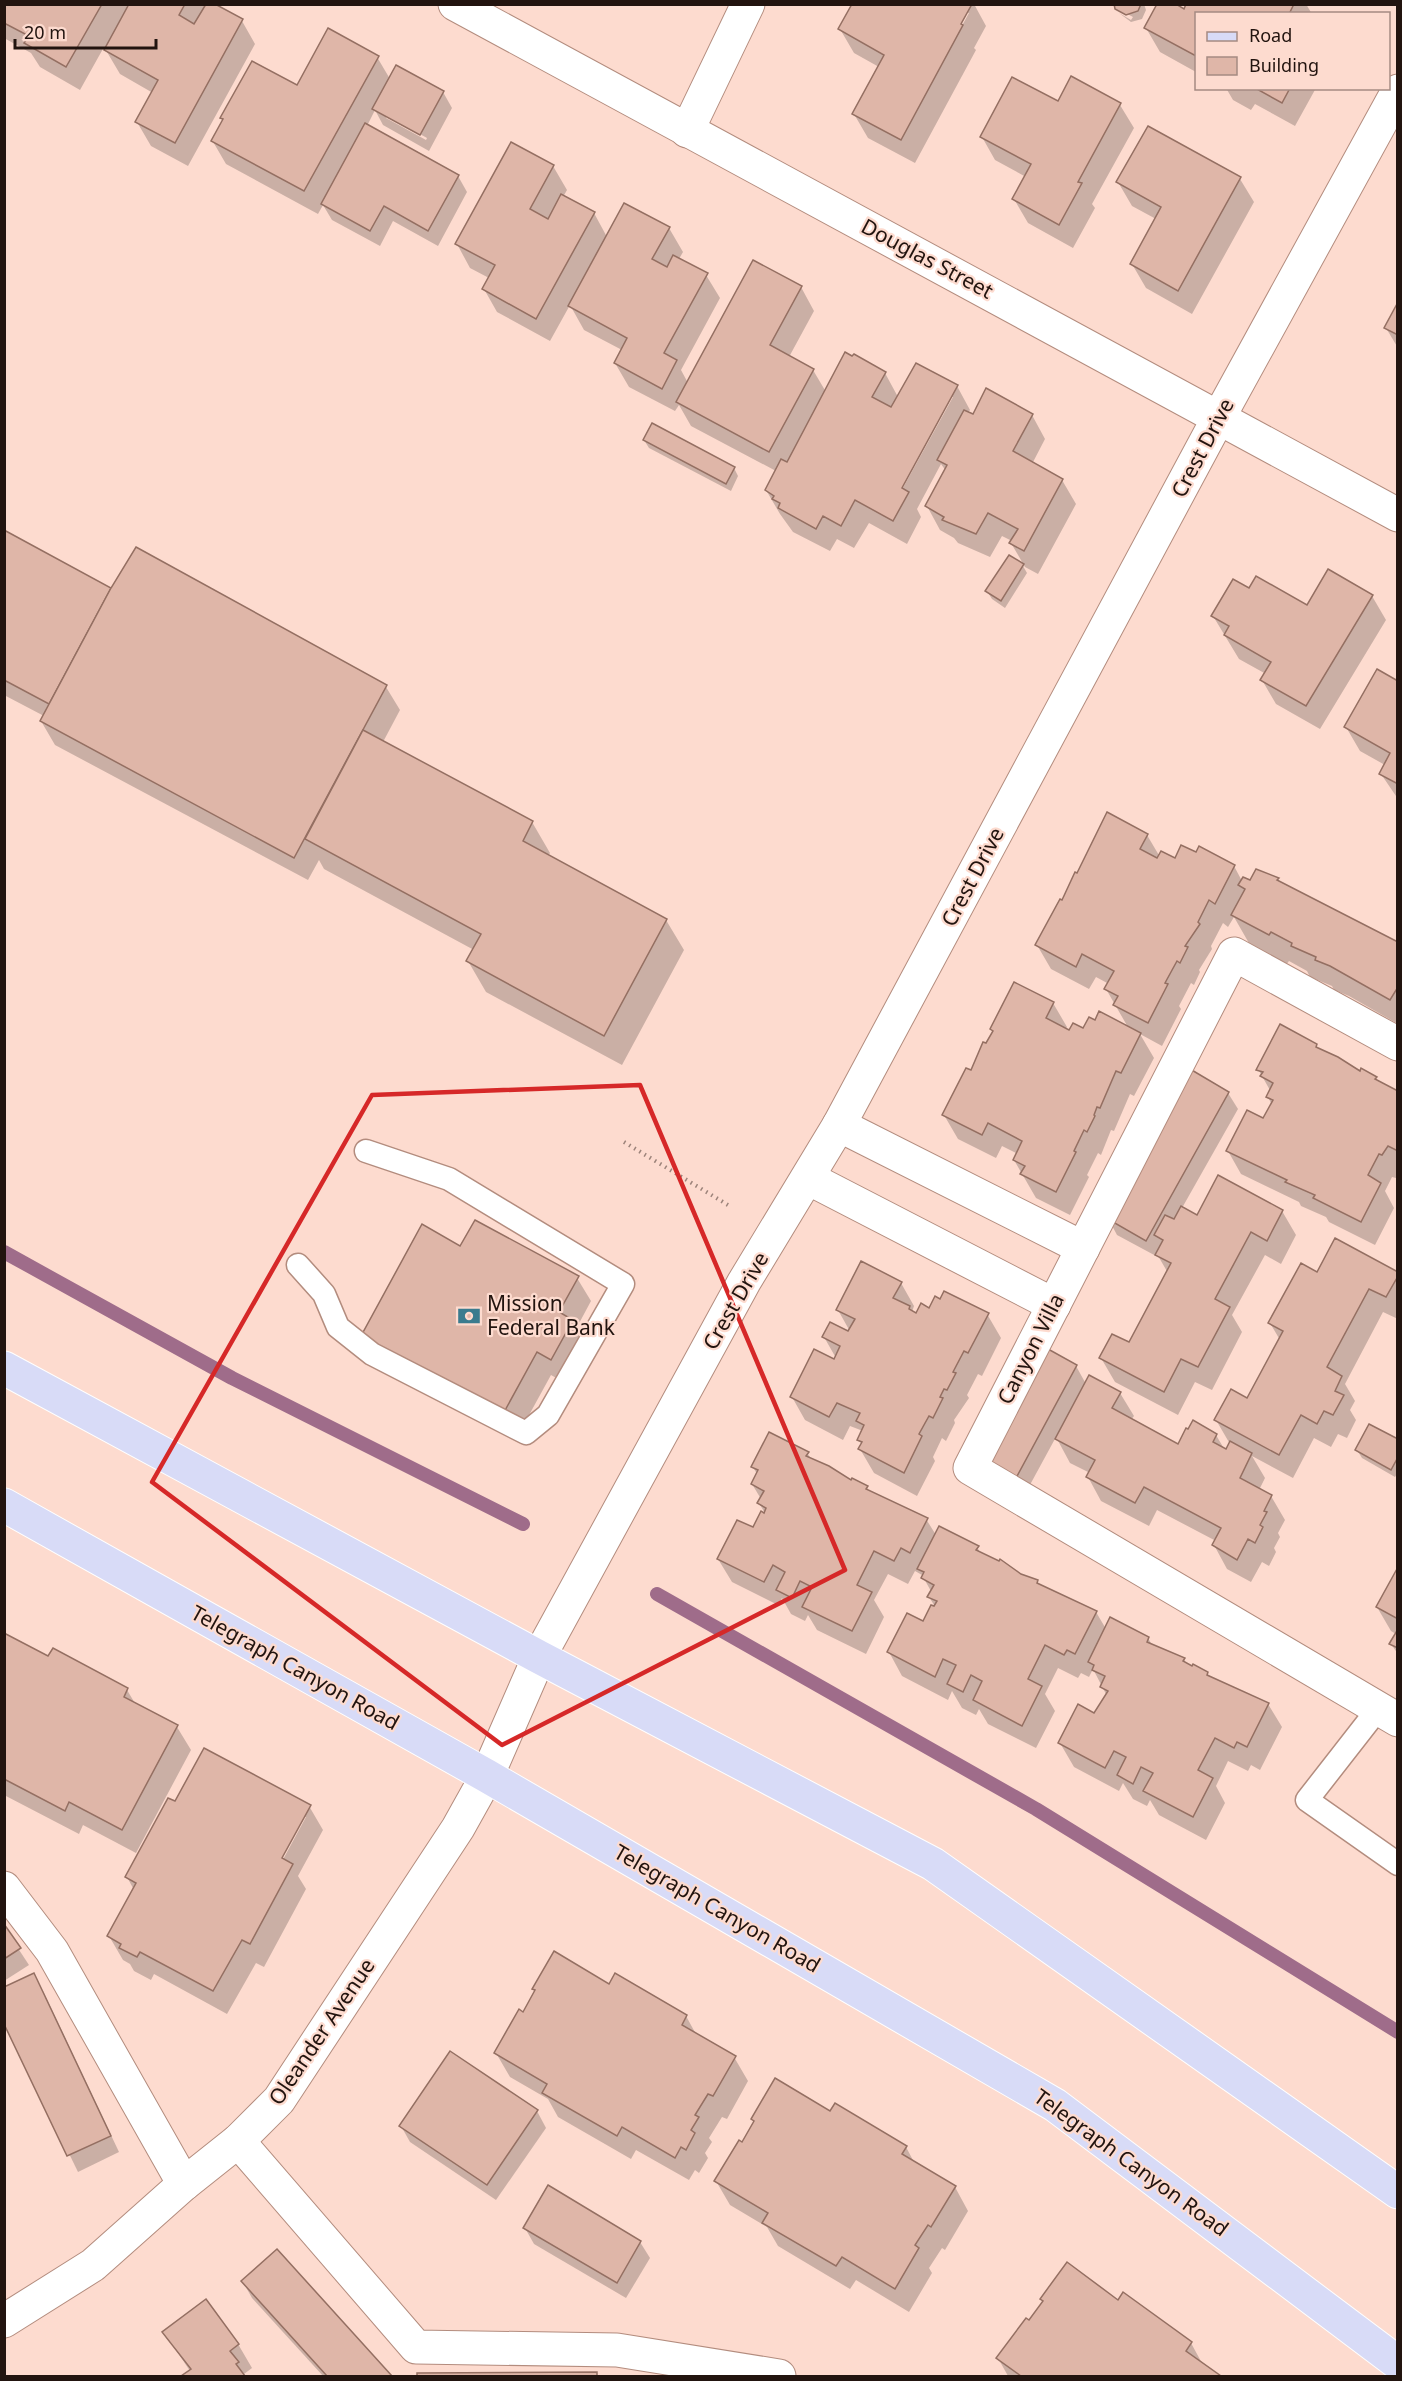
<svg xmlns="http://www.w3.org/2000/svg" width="1402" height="2381" font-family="'Noto Sans',sans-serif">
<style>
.shadow{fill:#0003;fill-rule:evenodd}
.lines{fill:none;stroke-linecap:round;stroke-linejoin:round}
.stream{stroke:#9f6c8a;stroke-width:14}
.building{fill:#dfb6a8;stroke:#946f62;stroke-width:1.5}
.service-casing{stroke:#b38c7e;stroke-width:25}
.minor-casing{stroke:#b38c7e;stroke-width:35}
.tertiary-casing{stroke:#b38c7e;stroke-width:35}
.primary-casing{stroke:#fff;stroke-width:35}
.path{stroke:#9c837a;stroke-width:4;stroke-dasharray:1.5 4.5;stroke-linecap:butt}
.service{stroke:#fff;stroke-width:22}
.minor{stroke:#fff;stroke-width:33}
.tertiary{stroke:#fff;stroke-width:33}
.primary{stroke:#d8dbf7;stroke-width:33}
.marked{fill:none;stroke:#d62828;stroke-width:4.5;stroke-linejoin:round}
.labels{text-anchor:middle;stroke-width:4.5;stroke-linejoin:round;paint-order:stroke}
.street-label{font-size:21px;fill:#22140f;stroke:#fddbcf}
.poi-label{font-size:21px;fill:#22140f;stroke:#fddbcf;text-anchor:start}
</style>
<rect width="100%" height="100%" fill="#fddbcf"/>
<g class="shadow">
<path d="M4,4h208l30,17 13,23 -67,122 -37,-20 -14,-24 16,-29 -33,-19 -16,-27 -24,43 -40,-23 -9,-14 -27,-15z"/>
<path d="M854,4h120l12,22 -12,22 2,2 -61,113 -47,-25 -14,-24 25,-47 -25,-14 -14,-24zM965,13h4l-10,18 -3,-1z"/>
<path d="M1115,4h29l2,6 -4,9 -11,3 -12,-9 12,7 2,-3 -17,-9z"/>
<path d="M1188,4h118l6,10h-116v58l-36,-20 -14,-24 38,-17z"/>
<path d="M377,57l13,22 53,13 9,16 -23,43 -46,-26 -8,-15 -8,16 91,50 9,16 -29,54 -45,-25 -13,25 -48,-26 -9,-15 -5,9 -92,-50 -14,-24 85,-53zM386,115l41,23 -1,2 -40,-22z"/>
<path d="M1226,88h90l-21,38 -40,-22 -4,6 -18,-10z"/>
<path d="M1059,103l61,2 14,23 -42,76 3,4 -22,40 -45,-25 -14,-24 12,-22 -31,-17 -13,-23z"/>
<path d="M1148,128l92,51 14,23 -62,112 -46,-26 -14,-24 24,-45 -24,-13 -14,-24z"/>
<path d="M553,166l14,24 -4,7 31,16 13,24 62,-9 14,24 -4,7 27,16 14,23 -39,72 7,13 113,-96 13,24 -25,46 24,13 13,22 59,-19 13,24 59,-11 13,24 -2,3 5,3 59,-1 13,24 -13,25 30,16 14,24 -38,70 -13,-7 -14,-24 1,-2 -10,-5 -12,21 -32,-14 -4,-5 -14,-8 -13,-24 19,-35 -5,-7 -24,45 4,8 -14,27 -38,-21 -15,25 -17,-9 -7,12 -37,-19 -13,-18 -14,-24 10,-19 -85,-45 -12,-21 -4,6 -46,-24 -14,-24 7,-13 -38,-20 -14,-25 -20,36 -53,-29 -13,-23 5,-11 -19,-10 -13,-24zM950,397h3l-54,98 -2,-1z"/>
<path d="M1398,305v43l-12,-20z"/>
<path d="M644,440l90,28 4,8 -7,15 -82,-43z"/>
<path d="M4,532l108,58 274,97 14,23 -17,32 149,80 18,31 -2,3 118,64 18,30 -62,115 -136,-73 -18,-31 6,-11 -150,-81 -5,-9 -11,20 -253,-135 -14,-24 3,-5 -40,-21z"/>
<path d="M1009,557l16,10 -2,-1 4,7 -22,35 -13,-9 -5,-8z"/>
<path d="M1250,590l58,17 64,-11 14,24 -66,109 -44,-25 -14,-24 4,-6 -27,-15 -26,-43z"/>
<path d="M1398,683v116l-17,-25 4,-9 -25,-14 -14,-24z"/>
<path d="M1147,835l13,22 15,3 21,-6 38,12 8,15 8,1 28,-3 3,5 117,62v78l-49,-28 -15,-6 -2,-4 -22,-9 -3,-6 -18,-10 -3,4 -36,-20 -16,-28 -6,10 -5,-4 -12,23 1,3 -13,21 1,2 -6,13 -3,-2 -12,23 2,3 -19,37 -22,-12 14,24 -20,38 -4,-2 -16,37 -3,-1 -10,25 -3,-2 -11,22 2,2 -19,38 -34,-17 -22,-38 4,-6 -16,-8 -6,12 -38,-19 -14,-24 43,-70 66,-42 14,24 -2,3 5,2 14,-2 12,-8 33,7 -23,-40 3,-5 -13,-7 -7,12 -38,-20 -14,-24 41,-71z"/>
<path d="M1316,1045l4,6 56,27 3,5 19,9v84l-2,2 -4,-1 -7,14 9,17 -19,37 -46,-23 -3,-5 -25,-11 -2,-4 -58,-28 -13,-23 35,-31 9,-15 -4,-8 3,-5 -13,-23z"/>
<path d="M1228,1093l10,16 -56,99 15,9 85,-6 14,24 -15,29 -16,-9 -33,60 10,17 -30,58 -17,-8 -17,33 -63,-33 -14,-24 28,-14 39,-71 -11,-19 -1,2 -39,-21 -9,-17z"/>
<path d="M461,1248l116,30 14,23 -15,28 10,16 -21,38 -14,-8 -34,62 -141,-78z"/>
<path d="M1318,1274h80v45l-15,-7 -38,72 10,17 -5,9 6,10 -9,18 -9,-4 -7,13 -17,-9 -21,40 -41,-22 13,22 -6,12 12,6 14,24 -7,13 2,4 -6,11 2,4 -7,14 -7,-4 -11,20 -24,-13 -13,-24 2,-4 -59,-31 -8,16 -48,-25 -13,-24 2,-4 -20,-10 -14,-26 -31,57 -37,-20 88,-108 10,18 34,9 14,23 -3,4 48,26 37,-11 10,17 4,-8 -14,-24 32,-20 32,-60 -10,-17z"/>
<path d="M901,1283l13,23 -2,6 4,3 14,-5 57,4 14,24 -19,38 -4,-2 -11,21 2,3 -15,22 1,3 -9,18 -4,-3 -9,19 2,4 -18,35 -43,-23 -14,-24 2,-4 -3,-6 4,-8 -13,-5 -7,14 -38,-20 -13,-23 42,-36 2,-3 -12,-21 28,-2 -14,-25z"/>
<path d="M1398,1440v32l-3,5 -33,-19 -5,-8z"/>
<path d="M807,1453l5,7 40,22 15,6 3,5 19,9 1,-2 36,19 10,16 41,12 4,7 40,21 16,6 3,5 56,26 10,17 42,9 4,7 32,14 2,5 21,9 3,4 58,27 14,23 -22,43 -9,-5 -3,6 -20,-10 -12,25 9,17 -19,37 -47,-25 -9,-15 -3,6 -14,-7 -10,-16 -4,8 -45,-24 -14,-24 35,-28 12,-19 -14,-27 -4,8 -8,-4 -3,5 -20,-10 -13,26 10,17 -19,37 -48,-24 -9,-15 -3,6 -14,-7 -10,-17 -4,9 -46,-24 -13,-24 35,-29 12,-15 -7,-11 3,-4 -10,-18 -7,-4 -7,13 -20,-10 -14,26 10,17 -18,37 -49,-24 -9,-15 -3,6 -14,-7 -9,-16 -4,7 -46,-23 -14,-23 36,-30 12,-14 -7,-12 2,-4 -9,-15 5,-10 -4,-7z"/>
<path d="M1398,1570v84l-7,-10 5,-10 -5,-3 -14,-24z"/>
<path d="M4,1634l45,24 4,-8 74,40 9,15 41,22 14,23 -55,103 -53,-28 -4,9 -75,-39z"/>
<path d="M176,1803l133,3 14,24 -25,46 8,13 -42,78 -8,-4 -29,51 -73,-40 -3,6 -17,-9 -4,-7 -7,-4 -14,-24 25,-46 -7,-13zM303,1817h3l-26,48 -3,-1z"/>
<path d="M4,1927l25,38 -25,16z"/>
<path d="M609,1986l77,30 11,20 37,21 14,24 -21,38 -5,-2 -13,21 3,4 -7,11 3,5 -9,15 -4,-3 -6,10 -53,-30 -5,9 -73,-42 -10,-18 -38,-22 -14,-24 28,-39 12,-22 -2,-3z"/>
<path d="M43,1991l76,161 -41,20 -74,-152z"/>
<path d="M537,2111l9,17 -50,72 -86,-58 -9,-16z"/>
<path d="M830,2113l76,34 9,17 40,23 13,24 -23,39 -3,-2 -13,20 3,5 -23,39 -53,-32 -6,9 -72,-43 -11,-19 -37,-22 -14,-24 39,-58 -3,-4z"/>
<path d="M525,2228l115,14 10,16 -24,40 -92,-54z"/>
<path d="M277,2251l113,125h-67l-71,-78 -9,-16z"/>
<path d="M1118,2302l73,41 12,22 16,11h-211l-10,-18 31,-35z"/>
<path d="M164,2332l74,12 14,24 -8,6 1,2h-62l7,-5z"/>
<path d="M596,2373l2,3h-180v-1z"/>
</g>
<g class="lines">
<g class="stream">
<path d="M4,1252l228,126 291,146"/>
<path d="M657,1594l379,215 362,223"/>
</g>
</g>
<g class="building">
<path d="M4,4h98l-36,63 -42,-24 5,-7 -25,-13z"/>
<path d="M129,4h56l-6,11 15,9 12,-20h9l28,15 -68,124 -40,-21 23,-42 -54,-30z"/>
<path d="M852,4h120l-11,20 2,1 -62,115 -49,-26 32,-59 -46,-26z"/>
<path d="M1114,4h27l-3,7 -12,4 -11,-6z"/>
<path d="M1157,4h19l8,5 2,-5h108l-5,10h-93v42l-52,-28z"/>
<path d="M328,28l51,28 -75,135 -93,-50 12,-22 -3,-1 32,-57 45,24z"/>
<path d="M396,65l48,26 -24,44 -48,-26z"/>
<path d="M1071,76l50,27 -43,79 4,1 -23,42 -47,-26 19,-35 -51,-27 32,-60 46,24z"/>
<path d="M1255,88h35l-8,15z"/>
<path d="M365,123l94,52 -31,56 -44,-25 -14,25 -49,-27z"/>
<path d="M1148,126l93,51 -63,114 -48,-27 31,-57 -45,-25z"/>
<path d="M511,142l43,23 -24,44 18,10 13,-25 34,18 -59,107 -54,-30 13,-24 -40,-21z"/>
<path d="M624,203l46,24 -18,32 15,8 6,-12 35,18 -44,80 13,7 -15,29 -48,-26 13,-25 -59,-32z"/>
<path d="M753,260l49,26 -32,59 44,24 -45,83 -93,-50z"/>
<path d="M1398,302v33l-14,-7z"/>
<path d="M845,352l7,4 2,-2 32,18 -14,25 19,10 25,-44 42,22 -56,103 7,4 -16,29 -38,-21 -14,26 -18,-10 -7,13 -38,-21 2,-5 -8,-4 2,-3 -9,-6 16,-31 6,3z"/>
<path d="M986,388l47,26 -20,37 50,28 -39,72 -15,-8 9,-14 -30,-16 -12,21 -34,-14 2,-3 -19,-11 22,-41 -10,-5 27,-50 9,4z"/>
<path d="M652,423l83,44 -9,17 -83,-44z"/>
<path d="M4,530l107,58 -62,116 -45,-24z"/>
<path d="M136,547l251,138 -93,173 -254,-137 71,-133z"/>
<path d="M1009,555l15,9 -23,37 -16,-10z"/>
<path d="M1328,569l45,26 -67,111 -46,-26 11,-18 -47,-27 5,-9 -18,-10 22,-37 16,9 7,-12 51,29z"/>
<path d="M1377,669l21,12v103l-19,-10 11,-21 -46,-26z"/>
<path d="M363,730l170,91 -10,20 144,78 -63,117 -138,-75 15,-27 -176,-95z"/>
<path d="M1107,812l41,22 -8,15 17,9 4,-7 14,7 6,-13 15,7 3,-6 36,19 -20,39 -6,-4 -11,22 2,2 -15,22 3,1 -8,16 -3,-2 -12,22 3,1 -20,39 -35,-18 5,-9 -14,-7 10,-18 -32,-17 -6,13 -41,-22 25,-46 2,1 13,-28 2,1z"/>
<path d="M1256,869l23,9 -2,2 121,62v45l-8,13 -60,-34 -15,-6 1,-3 -25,-11 1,-3 -21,-11 -2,3 -38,-20 14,-26 -7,-4 5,-8 7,3z"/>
<path d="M1014,982l40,20 -8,16 23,12 4,-7 10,5 6,-11 6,3 4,-9 42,22 -20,40 -5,-2 -16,37 -3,-1 -3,8 1,1 -8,16 -3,-2 -10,21 2,1 -20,40 -36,-18 5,-8 -12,-6 9,-19 -34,-18 -6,12 -40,-20 24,-47 5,2 12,-28 3,1 7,-12 -3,-2z"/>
<path d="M1280,1024l37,20 -1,3 22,10 22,14 1,-3 16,9 -2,2 23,12v60l-10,-5 -6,9 -3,-1 -11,21 13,8 -20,39 -48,-24 2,-3 -30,-13 2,-2 -61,-29 21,-41 16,8 10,-18 -7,-3 7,-14 -13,-7 3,-4 -7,-2z"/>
<path d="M1190,1069l39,23 -83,149 -40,-23z"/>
<path d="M1218,1175l65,35 -16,31 -16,-9 -36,67 15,8 -32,60 -17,-8 -17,33 -65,-34 13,-24 17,8 42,-79 -16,-8 8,-15 -9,-5 11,-20 9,4 7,-13 16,9z"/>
<path d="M475,1220l104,56 -20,36 14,8 -22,40 -14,-8 -34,62 -142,-78 61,-112 38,22z"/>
<path d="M1335,1238l63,34v4l-12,21 -17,-8 -42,78 15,9 -7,15 9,4 -11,20 -9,-4 -7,13 -16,-9 -22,40 -65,-35 17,-31 16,9 36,-67 -15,-8 33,-60 16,9z"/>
<path d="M861,1261l41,21 -9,16 17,8 -1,3 7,4 5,-10 8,5 6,-12 5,3 4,-8 45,22 -21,40 -4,-2 -11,21 3,1 -9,17 -3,-1 -4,8 3,1 -10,20 -4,-2 -10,18 3,2 -18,37 -46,-24 4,-7 -5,-2 7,-15 -8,-4 4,-8 -23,-10 -8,14 -39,-20 24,-48 20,10 6,-13 -18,-9 8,-15 18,9 7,-12 -19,-9z"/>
<path d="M1039,1344l38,21 -61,113 -39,-20z"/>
<path d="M1089,1375l32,17 -9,16 66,36 8,-16 2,1 5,-9 24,14 -4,8 13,7 4,-8 22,12 -12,25 32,17 -8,16 3,1 -7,13 3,2 -8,16 -7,-4 -11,21 -25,-15 9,-17 -77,-41 -9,16 -49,-26 9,-17 -40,-21z"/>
<path d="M1369,1424l29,15v18l-7,13 -36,-20z"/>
<path d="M769,1432l40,20 -3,4 23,10 22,14 1,-2 16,8 -2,3 62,29 -18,35 -9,-5 -7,13 -20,-10 -17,34 15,7 -20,39 -50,-24 10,-20 -12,-6 -8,17 -16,-8 9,-18 -12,-7 -9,17 -47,-23 20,-39 16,7 8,-16 3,2 2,-5 -9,-5 7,-12 -13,-7 7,-14 -7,-3z"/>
<path d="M939,1526l40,20 -3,4 23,11 1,-2 21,15 17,6 -1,3 60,28 -22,43 -8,-4 -3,5 -19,-10 -17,34 14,7 -20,40 -49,-26 9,-19 -11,-6 -8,17 -16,-8 9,-19 -13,-6 -8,18 -48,-25 20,-39 16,8 8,-16 3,1 3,-5 -10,-4 7,-12 -13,-7 3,-6 -7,-3z"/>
<path d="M1398,1567v52l-22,-12z"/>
<path d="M1110,1617l39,20 -2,5 38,16 -2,3 9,5 1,-2 15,8 -1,3 62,28 -22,44 -10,-5 -3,6 -19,-10 -17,32 15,8 -20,39 -50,-26 10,-18 -12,-6 -8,17 -16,-9 9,-18 -12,-6 -9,17 -47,-25 20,-39 16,9 14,-22 -8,-4 5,-11 -13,-6 2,-5 -6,-3z"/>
<path d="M1398,1629v19l-9,-4z"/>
<path d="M4,1633l44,23 5,-8 75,40 -4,9 54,28 -56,105 -53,-28 -4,9 -61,-32z"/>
<path d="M204,1748l107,57 -29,53 11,6 -43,80 -8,-4 -29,51 -73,-39 -3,5 -18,-9 2,-4 -14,-8 29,-53 -11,-6 43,-79 7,3z"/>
<path d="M4,1924l17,24 -17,11z"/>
<path d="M554,1951l55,33 6,-11 72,42 -5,10 54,31 -23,40 -5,-2 -13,21 4,2 -8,13 4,3 -9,17 -5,-3 -6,11 -53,-31 -5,9 -75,-43 5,-9 -53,-31 25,-44 4,3 12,-22 -3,-1z"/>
<path d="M34,1973l77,163 -44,20 -63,-132v-37z"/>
<path d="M450,2051l88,59 -51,75 -88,-59z"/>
<path d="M775,2078l55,33 5,-8 72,43 -5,8 54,32 -25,41 -3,-2 -13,20 4,3 -24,41 -53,-32 -6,9 -74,-43 6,-10 -54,-32 25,-41 3,2 12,-21 -3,-2z"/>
<path d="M548,2185l93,56 -24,42 -94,-55z"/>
<path d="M277,2249l115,127h-65l-86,-95z"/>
<path d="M1067,2262l51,38 5,-8 69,50 -6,9 35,25h-200l-25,-18 30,-40 3,2 14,-19 -3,-2z"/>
<path d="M206,2299l33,45 -9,7 9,11 -3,2 9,12h-64l10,-7 -29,-37z"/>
<path d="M597,2372v4h-180v-3z"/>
</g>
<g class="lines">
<g class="service-casing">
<g id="service">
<path d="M298,1265l26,29 14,33 34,27 154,79 22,-18 75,-131 -174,-105 -83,-28"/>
<path d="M1378,1709l-71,91 91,64"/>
</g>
</g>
<g class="minor-casing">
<g id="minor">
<path d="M687,131l61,-127"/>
<path d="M1398,1044l-164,-90 -264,514 428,252"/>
<path d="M839,1125l244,123"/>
<path d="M808,1178l246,127"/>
<path d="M4,1888l48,63 132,233"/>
<path d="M238,2141l178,206 201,3 162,26"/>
</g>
</g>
<g class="tertiary-casing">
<g id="tertiary">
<path d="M455,4l943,511"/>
<path d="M4,2321l89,-56 91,-81 54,-43 41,-41 179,-272 29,-52 52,-119 205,-375 95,-157 380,-708 179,-326"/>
</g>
</g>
<g class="primary-casing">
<g id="primary">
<path d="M4,1368l535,289 394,207 465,328"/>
<path d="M4,1505l483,271 568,329 343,258"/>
</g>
</g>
<path class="path" d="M624,1142l104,63"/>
<use href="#service" class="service"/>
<use href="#minor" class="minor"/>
<use href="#tertiary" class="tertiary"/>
<use href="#primary" class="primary"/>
</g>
<path class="marked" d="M640,1085l205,485 -343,175 -350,-263 220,-387z"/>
<defs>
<g id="bank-bare" transform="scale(1.8)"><path d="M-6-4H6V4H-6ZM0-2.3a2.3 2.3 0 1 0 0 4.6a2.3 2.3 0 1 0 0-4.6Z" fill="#3a7b8e" stroke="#fddbcf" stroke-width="2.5" paint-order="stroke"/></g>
</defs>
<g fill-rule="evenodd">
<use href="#bank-bare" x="469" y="1316"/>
</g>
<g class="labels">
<g class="street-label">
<text transform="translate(927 259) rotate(28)" y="7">Douglas Street</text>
<text transform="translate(1203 448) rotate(-62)" y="7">Crest Drive</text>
<text transform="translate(973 877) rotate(-62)" y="7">Crest Drive</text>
<text transform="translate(736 1301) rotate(-60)" y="7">Crest Drive</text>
<text transform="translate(1031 1349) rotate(-63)" y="7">Canyon Villa</text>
<text transform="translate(295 1668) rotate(29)" y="7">Telegraph Canyon Road</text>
<text transform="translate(717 1909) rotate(30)" y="7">Telegraph Canyon Road</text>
<text transform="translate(322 2032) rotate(-56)" y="7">Oleander Avenue</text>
<text transform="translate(1131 2163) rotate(36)" y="7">Telegraph Canyon Road</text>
</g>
<g class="poi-label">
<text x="487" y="1311">Mission<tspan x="487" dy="24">Federal Bank</tspan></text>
</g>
</g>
<rect width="1402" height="2381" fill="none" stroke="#22140f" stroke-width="12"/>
<rect x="1195" y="12" width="195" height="78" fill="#fddbcf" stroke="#a58b82" stroke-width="1.5"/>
<rect x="1207" y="32" width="30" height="9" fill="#d8dbf7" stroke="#a58b82" stroke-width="1.5"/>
<text x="1249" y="42" font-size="18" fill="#22140f">Road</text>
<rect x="1207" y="57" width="30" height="18" fill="#dfb6a8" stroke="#a58b82" stroke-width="1.5"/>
<text x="1249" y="72" font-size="18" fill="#22140f">Building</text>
<path d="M15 39v9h141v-9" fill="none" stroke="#22140f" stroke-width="3"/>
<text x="24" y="39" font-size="18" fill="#22140f" stroke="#fddbcf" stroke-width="4.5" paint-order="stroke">20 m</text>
</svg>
